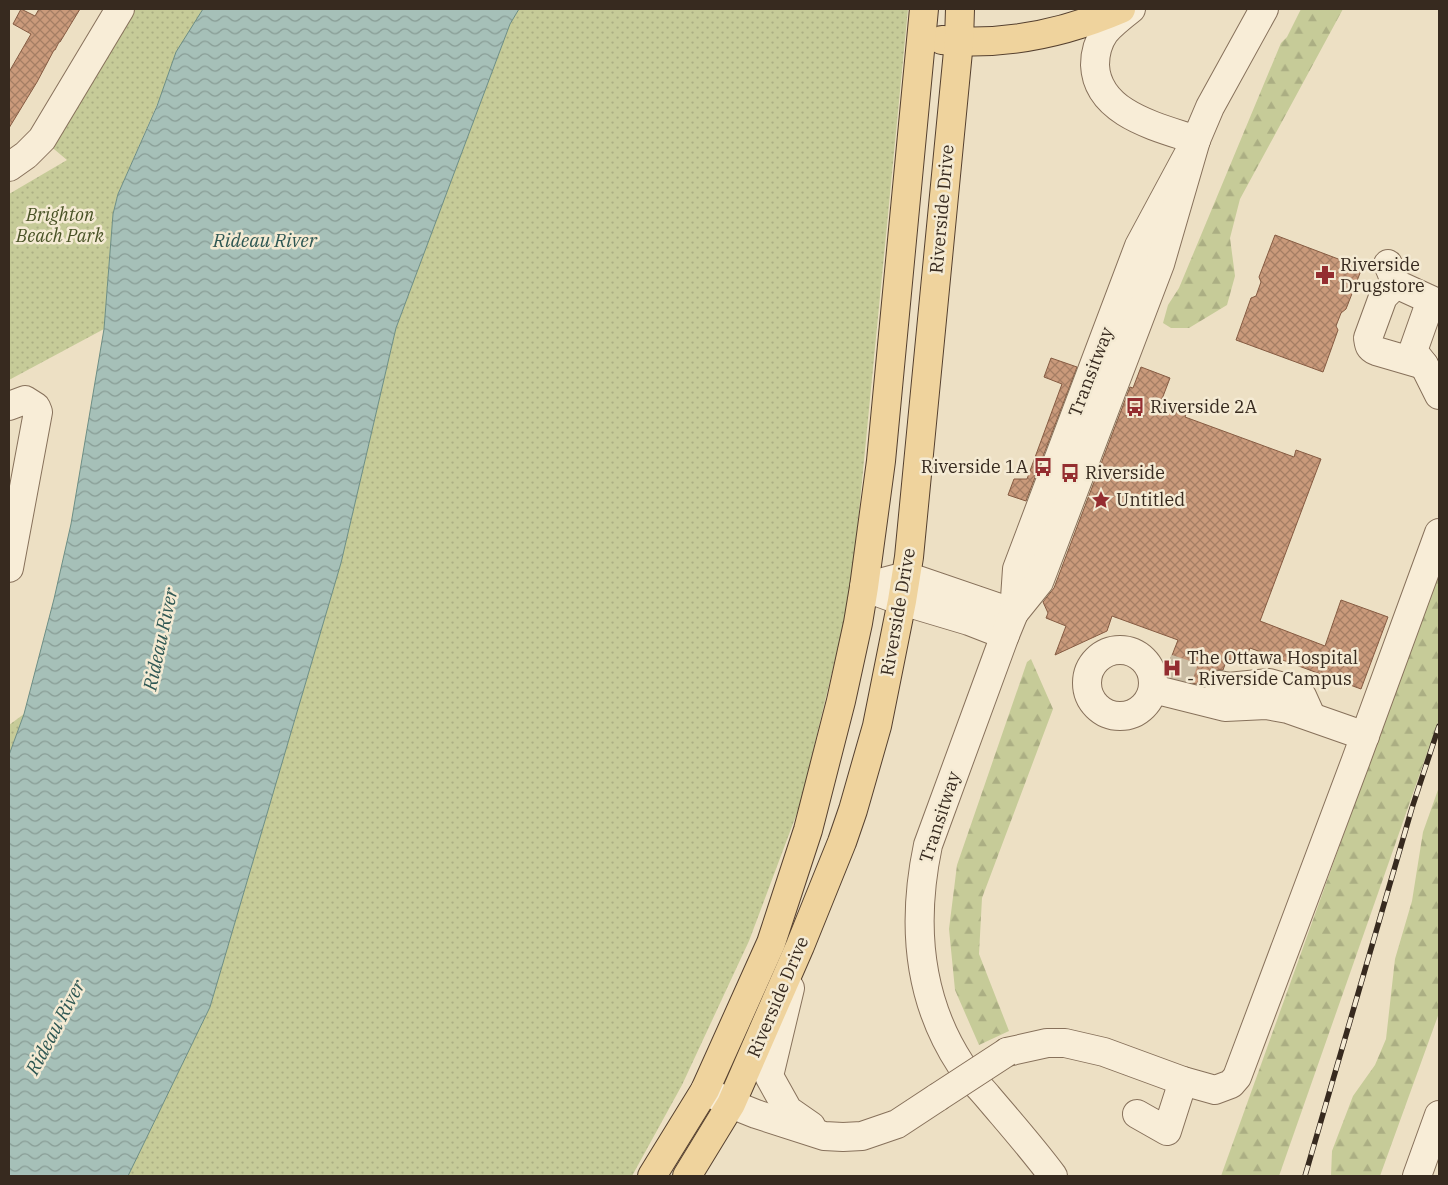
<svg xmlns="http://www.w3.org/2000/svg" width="1448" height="1185" font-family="'IBM Plex Serif',serif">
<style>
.forest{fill:url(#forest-firs)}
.park{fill:url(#park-dots)}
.water{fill:url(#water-waves);stroke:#6d8e85}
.building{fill:url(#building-cross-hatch);stroke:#855b42}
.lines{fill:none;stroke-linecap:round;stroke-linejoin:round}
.minor-tunnel{stroke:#c9bca3;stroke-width:28;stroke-dasharray:28 14;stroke-linecap:butt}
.minor-casing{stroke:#87715b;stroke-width:30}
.major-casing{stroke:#55402f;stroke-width:30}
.minor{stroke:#f8edd7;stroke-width:28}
.major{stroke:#efd39d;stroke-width:28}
.rail-casing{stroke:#372a1f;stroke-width:5.5}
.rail{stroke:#f4ead3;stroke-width:4;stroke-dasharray:11;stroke-linecap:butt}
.minor-bridge-casing{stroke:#87715b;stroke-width:30;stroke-linecap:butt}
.minor-bridge{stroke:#f8edd7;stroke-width:28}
.labels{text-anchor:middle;stroke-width:5;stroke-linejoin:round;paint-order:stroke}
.street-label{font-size:18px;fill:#372a1f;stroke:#f4ead3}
.park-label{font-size:18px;font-style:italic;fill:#495326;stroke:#f4ead3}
.poi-label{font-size:18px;fill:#372a1f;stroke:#f4ead3;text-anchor:start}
.water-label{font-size:19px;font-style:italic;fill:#2e5753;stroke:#f4ead3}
</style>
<defs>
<pattern id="forest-firs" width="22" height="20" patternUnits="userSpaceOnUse" patternTransform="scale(1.25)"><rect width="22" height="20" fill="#c6cb98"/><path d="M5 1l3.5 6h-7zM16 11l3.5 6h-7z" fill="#abae83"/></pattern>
<pattern id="park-dots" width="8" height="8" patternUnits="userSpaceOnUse" patternTransform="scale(1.25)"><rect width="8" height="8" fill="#c6cb98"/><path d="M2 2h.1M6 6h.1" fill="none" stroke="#abae83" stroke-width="1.8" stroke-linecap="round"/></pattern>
<pattern id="water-waves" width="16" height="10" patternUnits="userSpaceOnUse" patternTransform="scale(1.25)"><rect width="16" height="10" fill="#a6c0b8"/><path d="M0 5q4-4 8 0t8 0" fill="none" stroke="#889c95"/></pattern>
<pattern id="building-cross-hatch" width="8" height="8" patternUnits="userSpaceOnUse" patternTransform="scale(1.25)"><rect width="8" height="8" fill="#ca9a7b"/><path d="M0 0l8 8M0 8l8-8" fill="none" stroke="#a57e64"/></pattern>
</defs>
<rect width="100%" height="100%" fill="#ede0c4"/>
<g class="forest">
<path d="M1301,9h42l-103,190 -10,39 5,38 -8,29 -38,23h-18l-8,-5 5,-18 11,-17 102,-245 6,-6z"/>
<path d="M1439,569v150l-160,457h-58z"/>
<path d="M1031,659l22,50 -71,189 -3,56 30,77 -30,14 -24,-55 -6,-61 8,-64 70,-203z"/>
<path d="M1439,787v226l-59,163h-49l1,-25 21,-55 22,-31 11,-26 9,-80 17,-58 11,-69z"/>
</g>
<g class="park">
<path d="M119,9h84l-41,84 -44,101 -5,20 -9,115 -95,51v-186l58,-34 -25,-21z"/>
<path d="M519,9h389l-56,575 -12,55 -40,166 -51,136 -67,144 -50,91h-504l82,-169 131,-444 55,-235 114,-304z"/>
<path d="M24,714l-15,41v-30z"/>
</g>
<path class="water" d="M203,9h316l-9,15 -114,304 -55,235 -131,444 -82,169h-119v-421l15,-41 30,-115 17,-75 33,-195 9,-115 5,-20 39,-88 19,-54z"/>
<g class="building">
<path d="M21,9l14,7 4,-7h41l-20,33h-1l-4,8h-1l-17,32 -28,46v-56l22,-38 -18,-10z"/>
<path d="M1275,235l87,33 -16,41 -5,4 -5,13 2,4 -15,42 -87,-32 15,-42 5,-2 5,-14 -2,-5z"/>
<path d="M1051,358l26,9 -51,134 -18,-6 6,-16h13l35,-95 -18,-7z"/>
<path d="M1141,367l29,11 -8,21 26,10 -3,8 109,40 2,-7 25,9 -61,162 65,25 16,-46 47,17 -27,72 -111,-41 -6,16 -17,-5 -4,11h-9l-7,5 -3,6v5l-40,-10 14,-36 -66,-24 -5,15 -52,24 11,-29 -20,-8 2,-5 -5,-11 11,-14 76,-201 3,1z"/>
</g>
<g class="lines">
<path class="minor-tunnel" d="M1167,668l52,17"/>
<g class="minor-casing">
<g id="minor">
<path d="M1131,9c-9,7 -19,15 -26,23 -7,10 -10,22 -10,33 2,49 63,62 101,75"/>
<path d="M9,167l17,-12 16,-16 78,-130"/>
<path d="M1388,264l8,20 35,16 -18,51 11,14 15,30"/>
<path d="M1396,284l-13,13 -15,41c1,7 1,10 8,13l48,14"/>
<path d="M9,406l16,-6 11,7 2,5 -29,156"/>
<path d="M864,587l42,-11 108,37"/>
<path d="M880,593l22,8 67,20 36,14"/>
<path d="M1014,613l3,-44 122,-323 57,-106 14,-33 54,-98"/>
<circle cx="1120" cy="683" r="33"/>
<path d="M1219,685l9,2 41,-4 18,5 15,8 9,20"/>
<path d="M1153,689l72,18 41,-2 22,4 77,27"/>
<path d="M790,988l-21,88 19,34 23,16"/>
<path d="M1007,1052l40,-9h18l39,9 79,29 32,9 16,-6 6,-7 119,-317 83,-227"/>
<path d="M705,1090l26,14 25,10 68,22 19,1 19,-1 35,-12 41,-27"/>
<path d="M1137,1114l30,17 16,-50"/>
<path d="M1053,1176c-20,-27 -43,-53 -65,-79 -9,-11 -20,-21 -27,-32 -44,-67 -49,-144 -33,-220l77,-210 9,-22 25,-31 121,-318 36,-124"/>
<path d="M1417,1176l22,-61"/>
</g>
</g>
<g class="major-casing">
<g id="major">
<path d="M942,40c61,6 123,-7 179,-31"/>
<path d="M652,1176l53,-86 66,-147 37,-113 33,-129 17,-78 6,-36 17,-126 43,-452"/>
<path d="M687,1176l44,-72 69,-158 42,-104 11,-32 24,-84 25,-125 7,-44 50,-516 1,-32"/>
</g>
</g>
<use href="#minor" class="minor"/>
<use href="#major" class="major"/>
<g class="rail-casing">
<path id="rail" d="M1305,1176l107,-368 27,-82"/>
</g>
<use href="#rail" class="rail"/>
<g class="minor-bridge-casing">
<path id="minor-bridge" d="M938,1097l69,-45"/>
</g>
<use href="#minor-bridge" class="minor-bridge"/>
</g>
<defs>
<g id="pharmacy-bare" transform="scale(1.5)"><path d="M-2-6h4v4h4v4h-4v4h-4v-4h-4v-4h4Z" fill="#942d30" stroke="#f4ead3" stroke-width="2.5" paint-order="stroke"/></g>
<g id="bus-bare" transform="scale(1.5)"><path d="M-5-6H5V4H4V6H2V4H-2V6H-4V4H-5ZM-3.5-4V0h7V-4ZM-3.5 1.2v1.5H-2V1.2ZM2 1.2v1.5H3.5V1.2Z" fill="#942d30" stroke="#f4ead3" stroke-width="2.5" paint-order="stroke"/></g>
<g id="sight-bare" transform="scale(1.5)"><path d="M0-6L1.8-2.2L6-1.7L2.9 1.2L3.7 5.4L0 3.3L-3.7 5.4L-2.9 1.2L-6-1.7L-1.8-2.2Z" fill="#942d30" stroke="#f4ead3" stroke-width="2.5" paint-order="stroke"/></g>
<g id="hospital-bare" transform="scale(1.5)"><path d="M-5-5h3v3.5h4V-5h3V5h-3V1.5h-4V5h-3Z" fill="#942d30" stroke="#f4ead3" stroke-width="2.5" paint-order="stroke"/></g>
</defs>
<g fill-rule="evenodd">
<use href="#pharmacy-bare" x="1325" y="275"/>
<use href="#bus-bare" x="1135" y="407"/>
<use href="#bus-bare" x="1043" y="467"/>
<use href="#bus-bare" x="1070" y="473"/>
<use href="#sight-bare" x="1101" y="500"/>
<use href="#hospital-bare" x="1172" y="668"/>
</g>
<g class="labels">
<g class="street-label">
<text transform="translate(942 209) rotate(-85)" y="6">Riverside Drive</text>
<text transform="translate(1091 372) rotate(-69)" y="6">Transitway</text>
<text transform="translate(898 612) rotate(-80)" y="6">Riverside Drive</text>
<text transform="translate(940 817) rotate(-72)" y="6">Transitway</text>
<text transform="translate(778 997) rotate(-67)" y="6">Riverside Drive</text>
</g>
<g class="park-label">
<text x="60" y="221">Brighton<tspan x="60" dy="21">Beach Park</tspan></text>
</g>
<g class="poi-label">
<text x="1340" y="271">Riverside<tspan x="1340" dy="21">Drugstore</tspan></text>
<text x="1150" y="413">Riverside 2A</text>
<text x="1028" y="473" text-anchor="end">Riverside 1A</text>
<text x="1085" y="479">Riverside</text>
<text x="1116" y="506">Untitled</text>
<text x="1187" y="664">The Ottawa Hospital<tspan x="1187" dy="21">- Riverside Campus</tspan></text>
</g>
<g class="water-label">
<text x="265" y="247">Rideau River</text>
<text transform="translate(160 639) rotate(-78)" y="7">Rideau River</text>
<text transform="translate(55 1027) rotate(-62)" y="7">Rideau River</text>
</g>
</g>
<rect width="1448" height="1185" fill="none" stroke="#372a1f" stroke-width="20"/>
</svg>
